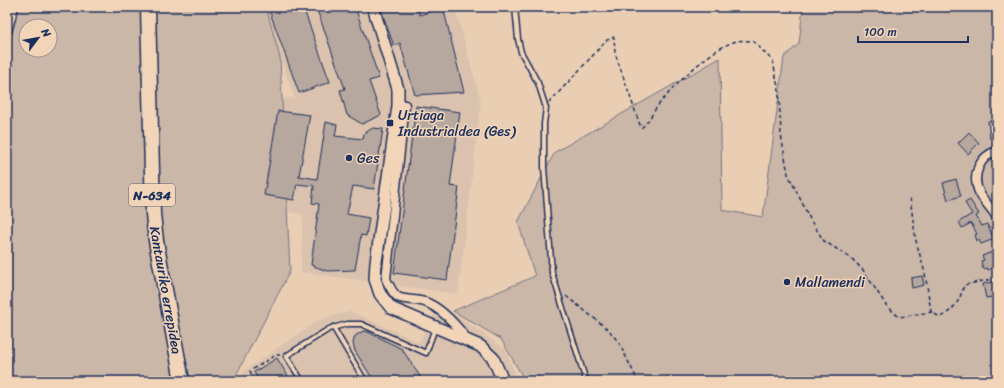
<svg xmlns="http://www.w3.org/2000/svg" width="1004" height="388" font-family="Sriracha,sans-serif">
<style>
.built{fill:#dac2ae}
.green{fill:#cbb7a8;stroke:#737383;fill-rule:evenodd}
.building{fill:#b6a79f;stroke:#1b2f5e}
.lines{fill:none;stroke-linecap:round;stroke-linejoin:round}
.lane-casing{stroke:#1b2f5e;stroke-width:7}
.street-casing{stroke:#1b2f5e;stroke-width:11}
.secondary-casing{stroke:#1b2f5e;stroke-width:14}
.highway-casing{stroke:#1b2f5e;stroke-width:17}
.path{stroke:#1b2f5e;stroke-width:1.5;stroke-dasharray:4 3;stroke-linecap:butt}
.lane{stroke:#f2d5b8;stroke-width:4}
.street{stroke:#f2d5b8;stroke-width:8}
.secondary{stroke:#f2d5b8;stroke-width:11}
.highway{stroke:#f2d5b8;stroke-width:14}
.poi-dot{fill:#1b2f5e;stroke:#f2d5b8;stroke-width:1.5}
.labels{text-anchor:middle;stroke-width:3;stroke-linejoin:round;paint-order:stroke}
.shield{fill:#f2d5b8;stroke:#5c6179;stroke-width:1}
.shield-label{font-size:13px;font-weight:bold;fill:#1b2f5e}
.poi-label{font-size:14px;fill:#1b2f5e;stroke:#f2d5b8;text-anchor:start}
.street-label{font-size:14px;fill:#1b2f5e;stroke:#f2d5b8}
</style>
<rect width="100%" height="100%" fill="#e9ceb4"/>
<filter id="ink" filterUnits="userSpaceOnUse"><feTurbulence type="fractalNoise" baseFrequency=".025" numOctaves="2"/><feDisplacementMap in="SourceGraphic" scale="8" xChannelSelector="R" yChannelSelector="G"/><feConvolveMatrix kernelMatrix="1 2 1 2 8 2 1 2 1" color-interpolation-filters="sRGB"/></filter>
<g filter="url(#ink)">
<g class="built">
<path d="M262,7h193l26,95 -23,192 -157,-22 2,-57 -46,-11 16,-107 22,2z"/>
<path d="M439,303l66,46 13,32h-277l2,-9 76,-52 31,-9 69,31z"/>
</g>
<g class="green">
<path d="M7,7h259l14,51 10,213 -57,110h-226zM26,26h24v24h-24z"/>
<path d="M803,7h194v374h-472l-24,-42 -48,-28 82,-35 -17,-54 37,-70 165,-94 2,152 41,7 21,-160 15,-13z"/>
</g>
<g class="building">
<path d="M268,7h35l27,75 -31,11z"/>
<path d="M316,7h39l24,71 -10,3 12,34 -19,9 -15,-9 -7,-25 5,-1z"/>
<path d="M380,7h37l3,8 23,-8 21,85 -49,3 -15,-52 -6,3z"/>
<path d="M416,106l44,6 -10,74 9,1 -12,93 -53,-7z"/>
<path d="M278,111l32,4 -11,61 18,3 9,-57 11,3 -2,11 28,3 1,-6 9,-5 10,1 -9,60 -21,-3 -6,28 22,4 -3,18 -5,-1 -6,35 -28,1 -16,-6 8,-61 -7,-1 2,-17 -17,-2 -3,16 -30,-5z"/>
<path d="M997,120v18l-7,1 -2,-18z"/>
<path d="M969,132l10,11 -11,11 -10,-11z"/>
<path d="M956,179l5,17 -13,4 -5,-17z"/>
<path d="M970,200l9,14 -3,2 6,10 5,-2 7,15 -13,5 -2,-4 -2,1 -2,-6 2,-1 -6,-11 -9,5 -3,-6 13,-8 -7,-11z"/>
<path d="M995,251l2,15 -9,4 -1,-2 -4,1 -2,-8 3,-1 -2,-4z"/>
<path d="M922,276l2,9 -12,3 -1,-10z"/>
<path d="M993,282l4,2v12l-11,2 -3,-14z"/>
<path d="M363,331l5,1 34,17 21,32h-49l-19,-30 -2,-8 2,-7z"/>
<path d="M277,358l14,23h-32l-5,-9z"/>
</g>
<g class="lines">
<g class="lane-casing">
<g id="lane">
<path d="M515,7l3,32 3,13 17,31 8,25 -2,16v43l8,106 34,108"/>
<path d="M333,327l32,54"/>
<path d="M302,381l-16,-25 43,-27 18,-5h14l65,29 9,-25"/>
</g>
</g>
<g class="street-casing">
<g id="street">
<path d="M7,32l7,-25"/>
<path d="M398,106l7,-1 -19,174c13,29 17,16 39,23 17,6 32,24 42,37"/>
<path d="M997,151c-17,5 -26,24 -18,41 4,9 13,16 18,26"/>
</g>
</g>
<g class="secondary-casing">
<path id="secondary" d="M373,7l25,82v17l-22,156 -1,17 5,15 11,14 89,38 13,12 10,23"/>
</g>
<g class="highway-casing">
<path id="highway" d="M148,7l5,207 3,27 26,140"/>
</g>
<g class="path">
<path d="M549,103l58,-63 7,-3 1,16 26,75c9,-7 12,-17 19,-25 16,-19 52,-56 77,-62 5,-1 11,0 16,0l20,20 6,32 2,42 7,39 23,47 13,20 27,17 12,12 23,35 13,12 32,-5 9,5c15,-7 20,-17 24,-32l33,-7"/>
<path d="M910,198l6,43 9,32 6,39"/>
<path d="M566,296l43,34 10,13 19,38"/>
<path d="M254,381l-4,-10 26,-16h4"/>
</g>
<use href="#lane" class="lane"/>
<use href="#street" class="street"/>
<use href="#secondary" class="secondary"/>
<use href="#highway" class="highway"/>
</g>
</g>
<g class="poi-dot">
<rect x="386" y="119" width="8" height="8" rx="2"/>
<circle cx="349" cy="158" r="4"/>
<circle cx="787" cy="282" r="4"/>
</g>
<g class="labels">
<rect class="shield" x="129" y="184" width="46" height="22" rx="3"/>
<g class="shield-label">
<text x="152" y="200">N-634</text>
</g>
<g class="poi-label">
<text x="398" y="120">Urtiaga<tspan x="398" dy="16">Industrialdea (Ges)</tspan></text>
<text x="357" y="163">Ges</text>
<text x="795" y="287">Mallamendi</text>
</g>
<g class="street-label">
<text transform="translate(166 290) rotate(80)" y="5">Kantauriko errepidea</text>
</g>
</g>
<rect width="1004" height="388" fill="none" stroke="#f2d5b8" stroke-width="24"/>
<rect x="12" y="12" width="980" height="364" fill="none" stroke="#1b2f5e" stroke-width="1.5" filter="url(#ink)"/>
<g transform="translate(38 38) rotate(58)"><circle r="19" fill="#f2d5b8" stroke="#9c9394"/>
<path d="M0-3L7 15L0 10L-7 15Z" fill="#1b2f5e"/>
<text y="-6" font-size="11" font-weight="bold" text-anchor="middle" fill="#1b2f5e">N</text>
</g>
<path d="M858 36v6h110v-6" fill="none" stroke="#1b2f5e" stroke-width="2"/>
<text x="864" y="36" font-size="12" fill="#1b2f5e" stroke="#f2d5b8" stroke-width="3" paint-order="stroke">100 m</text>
</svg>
